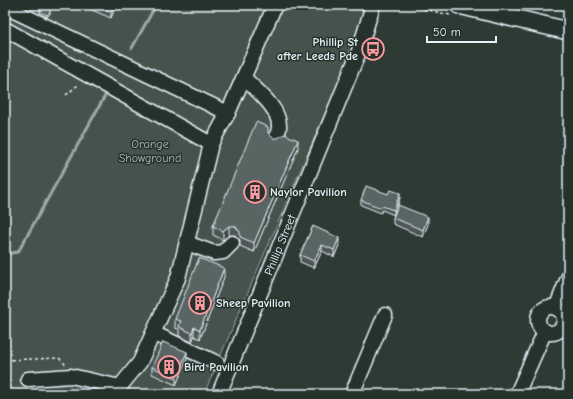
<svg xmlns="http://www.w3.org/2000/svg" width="573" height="399" font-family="'Comic Neue',sans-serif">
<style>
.green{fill:#45524e;stroke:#96a2a3}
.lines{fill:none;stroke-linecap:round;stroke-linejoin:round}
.stream{stroke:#9da8a9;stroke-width:3}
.minor-casing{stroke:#e8f1f8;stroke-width:17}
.major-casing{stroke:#e8f1f8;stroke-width:20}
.path{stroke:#e8f1f8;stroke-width:1.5;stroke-dasharray:3 3;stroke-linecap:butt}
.minor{stroke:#26332d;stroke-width:14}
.major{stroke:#26332d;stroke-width:17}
.wall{fill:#4d5755;stroke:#e8f1f8}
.shaded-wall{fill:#3e4745;stroke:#e8f1f8}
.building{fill:#596563;stroke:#e8f1f8}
.labels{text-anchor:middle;stroke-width:3;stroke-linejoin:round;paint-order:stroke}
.poi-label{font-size:12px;font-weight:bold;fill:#e8f1f8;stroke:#26332d;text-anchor:start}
.park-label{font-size:12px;fill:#afb9bc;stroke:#26332d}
.street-label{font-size:12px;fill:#e8f1f8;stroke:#26332d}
</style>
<rect width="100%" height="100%" fill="#2e3b35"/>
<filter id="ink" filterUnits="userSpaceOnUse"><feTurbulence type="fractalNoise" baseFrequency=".025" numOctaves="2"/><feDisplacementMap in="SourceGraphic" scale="8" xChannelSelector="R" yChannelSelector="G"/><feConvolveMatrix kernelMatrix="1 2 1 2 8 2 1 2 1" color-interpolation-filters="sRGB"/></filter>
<g filter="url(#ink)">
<path class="green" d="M5,5l360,1 -14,47 -147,341h-199z"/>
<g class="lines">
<g class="stream">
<path d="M560,5l7,2 1,-2"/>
<path d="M132,48l24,-43"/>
<path d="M5,254l13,-2 88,-158"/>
</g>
<g class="minor-casing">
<g id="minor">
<path d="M6,5l4,4 218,104"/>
<path d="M5,29l206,115"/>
<path d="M244,78c12,12 36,30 35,49 0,4 -2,8 -3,12"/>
<path d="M187,243l27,10 9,-1 9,-9"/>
<circle cx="551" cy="320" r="13"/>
<path d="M556,308l12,-30"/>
<path d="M153,333l64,30"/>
<path d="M28,379l43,-3 49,11"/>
<path d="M114,394l26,-32 38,-84 33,-134 17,-31 47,-108"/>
<path id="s1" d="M219,394l139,-340 15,-49"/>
<path d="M352,394l33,-79"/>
<path d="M517,394l28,-63"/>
</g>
</g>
<g class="major-casing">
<path id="major" d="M459,5l109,26"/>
</g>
<g class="path">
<path d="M406,5l44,10"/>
<path d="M66,95l13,-11"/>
<path d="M5,360l54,-2 7,7"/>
</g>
<use href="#minor" class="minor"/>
<use href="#major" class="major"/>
</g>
<g class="wall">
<path d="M80,5h36l-5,13z"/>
<path d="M40,7l10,7 -3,3 -7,-3z"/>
<path d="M268,133l5,5 25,10 -44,104 -14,-6v-6l-5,-5h-6l-6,5 -10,-5v-9z"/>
<path d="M388,194l12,4 -2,7 30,19 -5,13 -30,-13v-6l1,-3 -12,-5 -1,3 -20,-8v-5z"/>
<path d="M313,226l26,19 -5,12 -12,-6 -8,17 -14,-6v-7z"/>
<path d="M224,277l-24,62 -6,-3 -2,6 -13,-6v-7l-4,-1v-9z"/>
<path d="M187,359l-11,26 -24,-11v-7z"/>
</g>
<g class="shaded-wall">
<path d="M114,5h2l-5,13v-6z"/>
<path d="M50,12v2l-3,3v-2z"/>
<path d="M298,140v8l-44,104v-9z"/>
<path d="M400,193v5l-6,17v-5z"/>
<path d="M428,217v7l-5,13v-7z"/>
<path d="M229,226v9l-6,5v-9z"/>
<path d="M339,238v7l-5,12v-7z"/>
<path d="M322,245v6l-8,17v-7z"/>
<path d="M224,268v9l-24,62v-9z"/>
<path d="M194,327v9l-2,6v-9z"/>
<path d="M187,352v7l-11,26v-7z"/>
</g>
<g class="building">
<path d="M43,5h3l4,1v6l-3,3 -7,-3v-5z"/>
<path d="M95,5h19l-3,7z"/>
<path d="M256,122l12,5v6l5,5h5l6,-4 14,6 -44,103 -14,-6v-5l-5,-6h-6l-6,5 -10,-5z"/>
<path d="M366,186l22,8 2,-4 10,3 -6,17 -12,-4 -1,2 -20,-8z"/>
<path d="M398,205l30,12 -5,13 -30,-12z"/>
<path d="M313,226l26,12 -5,12 -12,-5 -8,16 -14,-6z"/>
<path d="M199,258l25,10 -24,62 -6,-3 -2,6 -13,-6 2,-6 -6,-2z"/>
<path d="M163,342l24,10 -11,26 -24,-11z"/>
<path d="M90,392l6,2h-7z"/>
</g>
</g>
<defs>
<g id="bus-ring" transform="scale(1.15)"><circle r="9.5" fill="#26332d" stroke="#ff9aa2" stroke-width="1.5"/><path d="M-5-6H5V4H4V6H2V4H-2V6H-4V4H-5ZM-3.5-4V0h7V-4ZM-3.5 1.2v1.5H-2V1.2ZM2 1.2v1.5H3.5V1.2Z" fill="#ff9aa2"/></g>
<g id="building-ring" transform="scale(1.15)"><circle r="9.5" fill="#26332d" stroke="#ff9aa2" stroke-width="1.5"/><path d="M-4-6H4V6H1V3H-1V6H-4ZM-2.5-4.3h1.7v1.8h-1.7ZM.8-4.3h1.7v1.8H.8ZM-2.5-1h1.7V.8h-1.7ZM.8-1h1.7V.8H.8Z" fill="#ff9aa2"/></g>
</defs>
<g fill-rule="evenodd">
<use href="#bus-ring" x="373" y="49"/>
<use href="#building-ring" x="255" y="192"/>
<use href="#building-ring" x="200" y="303"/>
<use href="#building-ring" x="169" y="367"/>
</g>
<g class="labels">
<g class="poi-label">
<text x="358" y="46" text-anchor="end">Phillip St<tspan x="358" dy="14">after Leeds Pde</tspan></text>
<text x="270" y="196">Naylor Pavilion</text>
<text x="216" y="307">Sheep Pavilion</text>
<text x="184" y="371">Bird Pavilion</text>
</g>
<g class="park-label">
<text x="150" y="148">Orange<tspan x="150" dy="14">Showground</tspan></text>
</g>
<g class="street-label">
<text dy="4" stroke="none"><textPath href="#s1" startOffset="161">Phillip Street</textPath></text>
</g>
</g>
<rect width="573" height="399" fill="none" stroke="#26332d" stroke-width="20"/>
<rect x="10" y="10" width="553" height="379" fill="none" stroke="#e8f1f8" stroke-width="1.5" filter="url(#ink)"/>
<path d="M427 36v6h69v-6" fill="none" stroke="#e8f1f8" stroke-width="2"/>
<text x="433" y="36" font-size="12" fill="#e8f1f8" stroke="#26332d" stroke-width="3" paint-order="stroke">50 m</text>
</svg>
